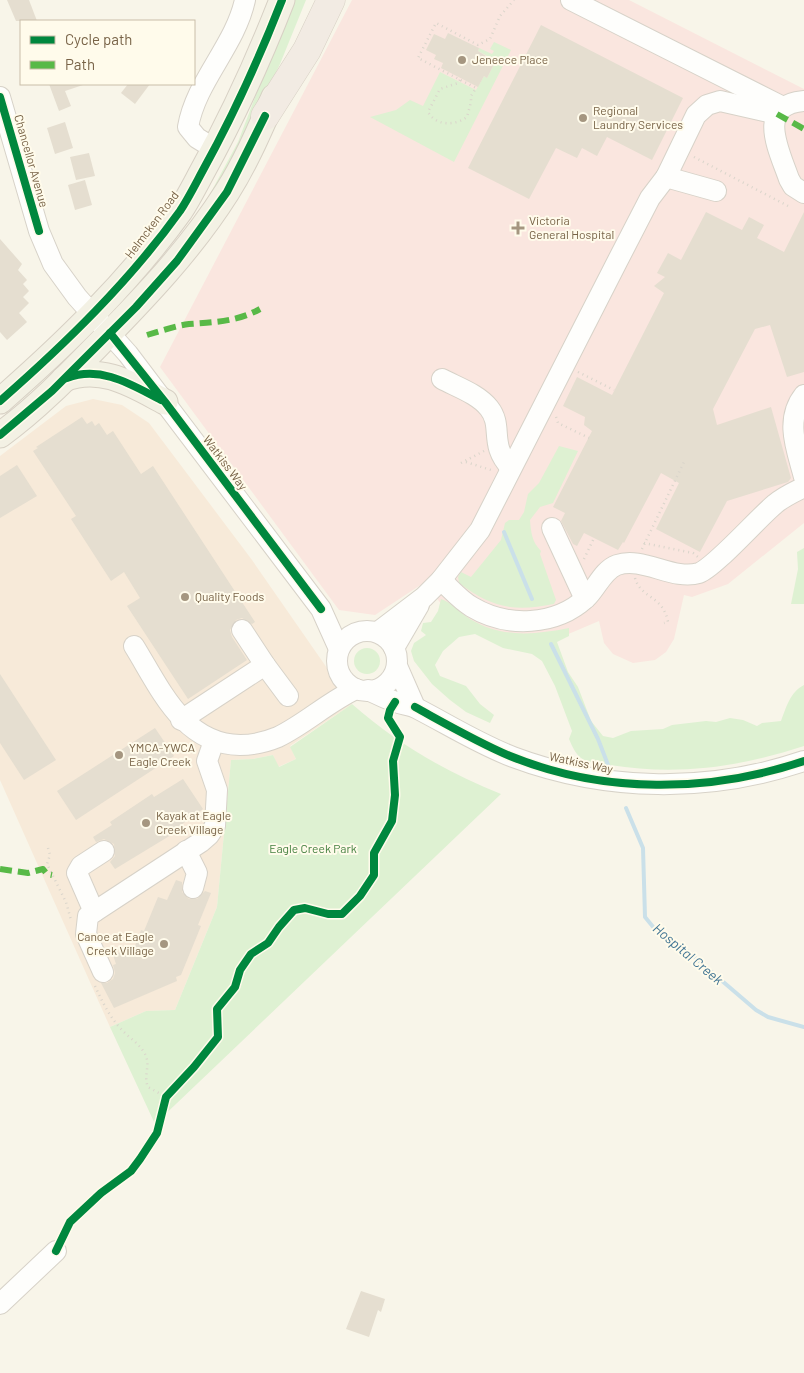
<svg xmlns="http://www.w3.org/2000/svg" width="804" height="1373" font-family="Barlow,sans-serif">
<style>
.commercial{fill:#f7ead9}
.medical{fill:#fae6df}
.green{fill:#def1d2}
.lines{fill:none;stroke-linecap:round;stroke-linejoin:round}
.stream{stroke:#cae0e9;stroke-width:4}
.building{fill:#e5ded0}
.minor-casing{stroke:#d7d2c8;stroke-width:22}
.major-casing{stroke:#d7d0c4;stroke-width:27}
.highway-casing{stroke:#d7d0c4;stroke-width:29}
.path{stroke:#dad5cb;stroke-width:2.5;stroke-dasharray:1 4;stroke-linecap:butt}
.minor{stroke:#fefefc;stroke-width:20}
.major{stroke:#f3f1e4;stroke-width:25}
.highway{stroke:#f2ebe3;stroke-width:28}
.quiet{stroke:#58b947;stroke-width:6;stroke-dasharray:12 6;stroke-linecap:butt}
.cycleway-casing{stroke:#fffbeb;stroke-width:11}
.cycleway{stroke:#00873e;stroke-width:8}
.poi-dot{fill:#a59680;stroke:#fffbeb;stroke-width:2}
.labels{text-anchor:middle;stroke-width:4;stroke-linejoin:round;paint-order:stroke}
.poi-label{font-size:12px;fill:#786347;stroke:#fffbeb;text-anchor:start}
.street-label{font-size:12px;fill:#786347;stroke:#fffbeb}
.park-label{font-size:12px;fill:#437f3e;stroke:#fffbeb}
.water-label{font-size:14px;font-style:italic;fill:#427594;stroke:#fffbeb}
</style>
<rect width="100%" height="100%" fill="#f8f5e9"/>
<path class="commercial" d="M93,399l29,6 27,18 103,137 100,144 -62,42 6,13 -18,8 -5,-12 -20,4 -22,1 -14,147 -42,103 -29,1 -36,16 -110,-247v-324l66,-50z"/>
<path class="medical" d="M352,0h277l175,89v434l-76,61 -36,13 -8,-2 -10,44 -8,13 -11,8 -22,3 -20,-9 -9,-11 -5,-22 -33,14h-74l-48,-27 -19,-26 -50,33 -36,-5 -179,-243z"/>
<g class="green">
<path d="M292,0h14l-26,64 -66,133 -4,-3 28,-52z"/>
<path d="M494,42l17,8 -57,112 -84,-45 26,-7 14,-10 13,6 17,-34 36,18 8,-14 3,2 7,-14 -6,-3 1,-4 -11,-6 1,-3 13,6 2,-3 -4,-2z"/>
<path d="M559,446l19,5 -25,52 -13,4 -10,13c1,13 2,22 11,31l-1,3 16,46 -2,4c-40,8 -62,4 -95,-21l-1,-6 3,-5 10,5 30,-37 4,-17 4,-3h10l5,-8 4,-18 11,-11z"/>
<path d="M804,548v56h-13l7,-35 -1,-17z"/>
<path d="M441,599c10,3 19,14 29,20 32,19 63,16 99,9v8l-12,6 11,30 10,15 13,34 12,15 10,2 18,-7 32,-2 9,-4 34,-4 10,1 14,-4 13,2 14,6 5,-3 19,-2c5,-13 9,-29 23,-36v61c-64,21 -126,30 -194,19 -8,-2 -23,-2 -29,-7 -6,-5 -9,-12 -12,-19l3,-8 -17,-45 -13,-25 -10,-7 -29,-6 -28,-14 -16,3 -16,14 -8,14 5,11 26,10 14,18 14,11 -4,8 -24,-11 -16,-12 -18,-16 -18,-23 -3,-10 3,-8 12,-8 -5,-4 2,-8 8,-1 7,-11z"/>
<circle cx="367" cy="661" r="13"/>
<path d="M352,704c44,39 94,68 149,90l-346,330 -45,-97 36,-16 29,-1 42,-103 14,-147 22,-1 20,-4 6,12 17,-8 -6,-12z"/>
</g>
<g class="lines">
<g class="stream">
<path d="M504,532l28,67"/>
<path d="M551,644l47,95 12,31"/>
<path d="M626,808l17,40 2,69 9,11 32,22 70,60 12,7 36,10"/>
</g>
</g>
<g class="building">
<path d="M7,0h22l8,21h-21z"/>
<path d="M541,25l142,73 -31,62 -45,-23 -10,19 -15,-8 -5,10 -21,-10 -27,51 -61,-31z"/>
<path d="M448,33l31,15 -1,3 11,7 -1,3 6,3 -7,14 -3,-2 -6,11 -37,-19 2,-5 -9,-4 2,-4 -10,-5 8,-16 11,5z"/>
<path d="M49,84h34v1l-18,6 6,15 -12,5z"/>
<path d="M128,84h22l-15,20 -14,-11z"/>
<path d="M65,122l8,26 -18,6 -8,-26z"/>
<path d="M89,153l6,23 -19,4 -6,-23z"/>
<path d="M85,180l7,25 -17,5 -7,-25z"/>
<path d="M706,212l36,18 7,-13 15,8 -7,13 27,14 20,-40v160l-17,5 -17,-52 -15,4 -42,80 4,16 54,-18 20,71 -3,4 -61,19 -27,51 -44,-23 23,-46 -18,-10 -37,70 -1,-1 -5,8 -34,-17 -7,13 -4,-2 -12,-23 4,-8 -12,-6 39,-76 -8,-6 1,-8 -22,-11 14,-29 35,18 52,-102 -10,-7 11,-9 -8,-4 11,-20 13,7z"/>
<path d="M0,239l22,25 -4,6 9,10 -4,4 6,7 -6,6 6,6 -10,10 8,9 -20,18 -7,-8z"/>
<path d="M82,417l5,7 5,-3 3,5 4,-3 8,12 6,-4 28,43 12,-8 102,156 -3,2 -10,-6 -6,2 -6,10 2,7 15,23 -59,39 -61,-93 13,-8 -16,-26 -13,9 -40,-62 5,-3 -43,-65 5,-3 -2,-1z"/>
<path d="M17,465l20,31 -37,22v-42z"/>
<path d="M0,674l56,86 -32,20 -24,-37z"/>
<path d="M155,728l19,28 -98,64 -19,-29z"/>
<path d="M183,779l20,30 -29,21 2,2 -61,37 -5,-7 5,-6 -1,-12 -10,-5 -8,3 -3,-5 19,-12 -2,-3 42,-28 2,3z"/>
<path d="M176,880l6,2v10l7,7h8l8,-8 6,2 -13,32 3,1 -20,49 -5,2 1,4 -63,27 -13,-25h6l6,-4 2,-6 -2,-8 3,-1 -3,-9 22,-9 6,-16 3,1 14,-34 9,3z"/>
<path d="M361,1291l24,8 -4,13 -3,-2 -9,27 -23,-8z"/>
</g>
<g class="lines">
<g class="minor-casing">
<g id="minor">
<path d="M571,0l208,105"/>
<path d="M0,97l39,134 14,33 24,33 51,57 193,255 18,40"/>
<path d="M804,101c-49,4 -25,49 -15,78l4,7 11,7"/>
<path d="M215,149l-18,-11 -9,-11c8,-46 47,-81 57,-127"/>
<path d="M666,177l50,14"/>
<path d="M442,379c15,8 36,15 47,29 15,19 -1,36 22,60"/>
<path d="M804,395c-20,25 -7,55 0,82"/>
<path d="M552,528l33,71"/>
<path d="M441,580c10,9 19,20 31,27 35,21 84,19 114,-9 10,-9 17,-28 31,-33 26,-9 56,16 82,8 16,-6 59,-55 76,-69 8,-7 19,-12 29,-17"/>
<circle cx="367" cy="661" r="30"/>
<path d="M378,632l46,-35 17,-17 39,-50 137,-268 33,-64 16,-21 30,-62 11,-10 13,-4 57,13"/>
<path d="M134,646c26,42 49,98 106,99 13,0 26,-3 38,-8 27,-13 50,-35 78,-48"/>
<path d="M394,648l25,-43"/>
<path d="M265,665l23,31"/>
<path d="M397,666l18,41"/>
<path d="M368,690c9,4 18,9 28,12 7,3 15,3 22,7 31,16 61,35 95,48 94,35 196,36 291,4"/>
<path d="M181,720l84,-55 -23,-35"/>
<path d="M186,851l11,22 -4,15"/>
<path d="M94,912l-17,-39 4,-7 23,-15"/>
<path d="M103,972l-17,-38 2,-18 113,-74 8,-7 6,-9 2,-36 -10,-29 7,-20"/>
<path d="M0,1304l56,-53"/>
</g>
</g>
<g class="major-casing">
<g id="major">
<path d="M64,379c37,-15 69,6 101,23"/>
<path d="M0,401c65,-57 129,-119 180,-190 8,-12 15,-26 22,-39 31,-56 57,-113 80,-172"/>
<path d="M0,435c36,-26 67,-58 98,-90 47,-48 93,-96 129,-153 19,-30 33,-63 47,-95"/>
</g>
</g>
<g class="highway-casing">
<path id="highway" d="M265,116l42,-66 24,-50"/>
</g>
<g class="path">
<path d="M460,80l-2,3 -18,6 -12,23c8,14 27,14 39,5l4,-15v-6l5,-8 -58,-30 18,-35 42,22 12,-6 10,-23 14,-16"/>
<path d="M694,157l96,50"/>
<path d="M578,372l36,18"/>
<path d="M556,417l2,6 31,15"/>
<path d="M466,462l25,8"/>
<path d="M461,463l23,-12"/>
<path d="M644,543l49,10 5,4"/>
<path d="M642,549l42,-87"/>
<path d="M584,559l10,-21"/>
<path d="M635,578c6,21 28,17 33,44l-4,1"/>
<path d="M48,848l2,7 -3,9 19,38 5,18"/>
<path d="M95,986c7,15 14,30 26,43 7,8 18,14 24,25 6,11 -2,22 3,33l18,10"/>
</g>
<use href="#minor" class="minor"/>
<use href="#major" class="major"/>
<use href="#highway" class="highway"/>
<g class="quiet">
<path d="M777,114l27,15"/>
<path d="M147,335c13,-4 28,-9 42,-11 26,-2 47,-2 71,-15"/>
<path d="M0,869l28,4 15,-4 4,5 5,1"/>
</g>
<g class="cycleway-casing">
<g id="cycleway">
<path d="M0,97l39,134"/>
<path d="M110,333l55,69 156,207"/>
<path d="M67,378c34,-13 65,7 94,22"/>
<path d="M0,401c65,-57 129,-119 180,-190 8,-12 15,-26 22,-39 31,-56 57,-113 80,-172"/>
<path d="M0,435l52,-44 84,-84 41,-46 50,-69 38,-76"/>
<path d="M415,707c31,17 62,35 95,49 93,38 199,37 294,5"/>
<path d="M56,1251l14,-29 31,-29 30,-22 9,-12 17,-26 9,-36 28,-30 24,-30 -1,-28 18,-22 5,-17 11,-16 17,-11 11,-16 15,-17 11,-2 23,6h14l18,-18 14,-21v-22l18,-32 3,-26 -2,-34 7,-24 -12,-19 2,-8 5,-8"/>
</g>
</g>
<use href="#cycleway" class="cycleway"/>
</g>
<g class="poi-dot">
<circle cx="462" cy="60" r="5"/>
<circle cx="583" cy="118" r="5"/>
<path d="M515.5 220.5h5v5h5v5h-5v5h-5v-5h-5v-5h5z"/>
<circle cx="185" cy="597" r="5"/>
<circle cx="119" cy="755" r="5"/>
<circle cx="146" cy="823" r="5"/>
<circle cx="164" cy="944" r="5"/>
</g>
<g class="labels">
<g class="poi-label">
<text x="472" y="64">Jeneece Place</text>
<text x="593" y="115">Regional<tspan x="593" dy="14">Laundry Services</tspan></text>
<text x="529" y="225">Victoria<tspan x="529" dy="14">General Hospital</tspan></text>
<text x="195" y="601">Quality Foods</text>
<text x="129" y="752">YMCA-YWCA<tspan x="129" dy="14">Eagle Creek</tspan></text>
<text x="156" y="820">Kayak at Eagle<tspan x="156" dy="14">Creek Village</tspan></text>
<text x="154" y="941" text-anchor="end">Canoe at Eagle<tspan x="154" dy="14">Creek Village</tspan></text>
</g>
<g class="street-label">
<text transform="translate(31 161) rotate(74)" y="4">Chancellor Avenue</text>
<text transform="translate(152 225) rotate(-53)" y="4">Helmcken Road</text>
<text transform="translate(225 463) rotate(53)" y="4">Watkiss Way</text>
<text transform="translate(581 763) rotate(12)" y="4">Watkiss Way</text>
</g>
<g class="park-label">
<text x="313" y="853">Eagle Creek Park</text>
</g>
<g class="water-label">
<text transform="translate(688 954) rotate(40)" y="5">Hospital Creek</text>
</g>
</g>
<rect x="20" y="20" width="175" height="65" fill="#fffbeb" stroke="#c9bea9"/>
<rect x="30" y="36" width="25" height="8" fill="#00873e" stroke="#c9bea9"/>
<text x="65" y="45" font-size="15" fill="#786347">Cycle path</text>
<rect x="30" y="61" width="25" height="8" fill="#58b947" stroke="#c9bea9"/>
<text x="65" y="70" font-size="15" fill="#786347">Path</text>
</svg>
